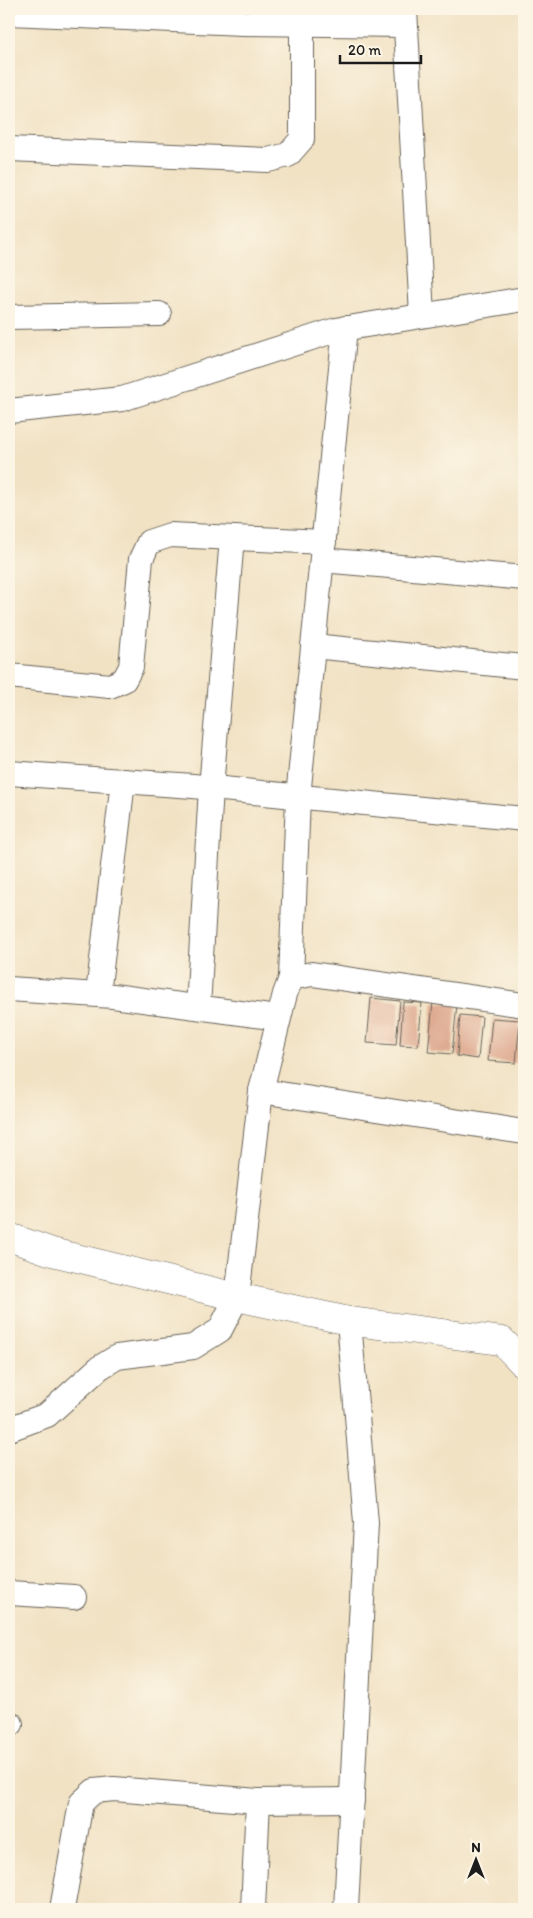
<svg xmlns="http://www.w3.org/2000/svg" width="533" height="1918" font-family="Itim,sans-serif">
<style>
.building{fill:#dea98f}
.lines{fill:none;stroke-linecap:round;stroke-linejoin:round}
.street-casing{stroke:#676157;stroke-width:26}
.secondary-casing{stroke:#676157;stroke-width:29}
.street{stroke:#fff;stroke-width:24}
.secondary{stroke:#fff;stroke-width:28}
</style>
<rect width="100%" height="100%" fill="#fcf5e5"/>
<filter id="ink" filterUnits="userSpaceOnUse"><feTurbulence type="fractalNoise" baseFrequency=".02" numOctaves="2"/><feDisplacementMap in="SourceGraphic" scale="10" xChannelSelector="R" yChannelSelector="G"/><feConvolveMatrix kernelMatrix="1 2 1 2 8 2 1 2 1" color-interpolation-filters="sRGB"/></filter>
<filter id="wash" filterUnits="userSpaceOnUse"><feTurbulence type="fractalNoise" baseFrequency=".0096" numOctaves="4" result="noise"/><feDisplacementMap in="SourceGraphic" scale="20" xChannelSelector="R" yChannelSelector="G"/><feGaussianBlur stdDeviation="1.12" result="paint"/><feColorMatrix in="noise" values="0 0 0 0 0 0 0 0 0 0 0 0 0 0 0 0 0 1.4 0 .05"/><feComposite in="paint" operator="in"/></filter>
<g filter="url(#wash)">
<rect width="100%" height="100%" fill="#f1e2c4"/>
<g id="blocks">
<g class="building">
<path d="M371,998l29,3 -4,44 -29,-2z"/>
<path d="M403,1002l19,1 -4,43 -18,-1z"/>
<path d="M433,1002l24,2 -5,50 -24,-2z"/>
<path d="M460,1015l22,2 -4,42 -21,-3z"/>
<path d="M492,1018l28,2 -4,43 -28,-2z"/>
</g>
</g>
</g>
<g filter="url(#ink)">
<use href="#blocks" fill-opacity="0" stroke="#676157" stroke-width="1"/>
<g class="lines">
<g class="street-casing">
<g id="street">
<path d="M405,10l17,305"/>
<path d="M9,13l234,10 162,2"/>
<path d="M9,149l259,11 20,-5 14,-16v-115"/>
<path d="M9,317l150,-3"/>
<path d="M9,411l113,-12 214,-69 188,-31"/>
<path d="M322,560l202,18"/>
<path d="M313,646l211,21"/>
<path d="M9,676l101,10 14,-6 7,-13 10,-108 8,-17 21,-7 154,7"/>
<path d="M9,773l184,13 331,33"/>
<path d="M291,978l7,-181 47,-469"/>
<path d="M9,989l104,7 165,22"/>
<path d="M98,994l25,-213"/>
<path d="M198,1007l13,-219 21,-250"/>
<path d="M261,1091l263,41"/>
<path d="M9,1429l38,-14 52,-47 18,-11 76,-10 27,-17 17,-33 24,-206 24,-97 6,-16 21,-4 212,31"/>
<path d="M9,1593l65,4"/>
<path d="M9,1723l2,1"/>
<path d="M62,1909l19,-106 13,-12 20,-2 144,12 94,-1"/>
<path d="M253,1909l5,-108"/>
<path d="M346,1909l20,-386 -17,-202"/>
</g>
</g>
<g class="secondary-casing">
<path id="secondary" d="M9,1237l43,15 185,45 112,24 153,20 22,23"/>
</g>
<use href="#street" class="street"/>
<use href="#secondary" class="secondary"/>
</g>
</g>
<rect width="533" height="1918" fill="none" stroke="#fcf5e5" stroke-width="30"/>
<g transform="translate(476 1860)" stroke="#fcf5e5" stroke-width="4" paint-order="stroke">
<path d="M0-4L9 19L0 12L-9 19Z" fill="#1c1c1c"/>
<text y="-8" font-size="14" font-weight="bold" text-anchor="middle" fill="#1c1c1c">N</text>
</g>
<path d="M340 55v8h81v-8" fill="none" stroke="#1c1c1c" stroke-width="2.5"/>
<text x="348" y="55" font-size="15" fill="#1c1c1c" stroke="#fcf5e5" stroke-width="4" paint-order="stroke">20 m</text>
</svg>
